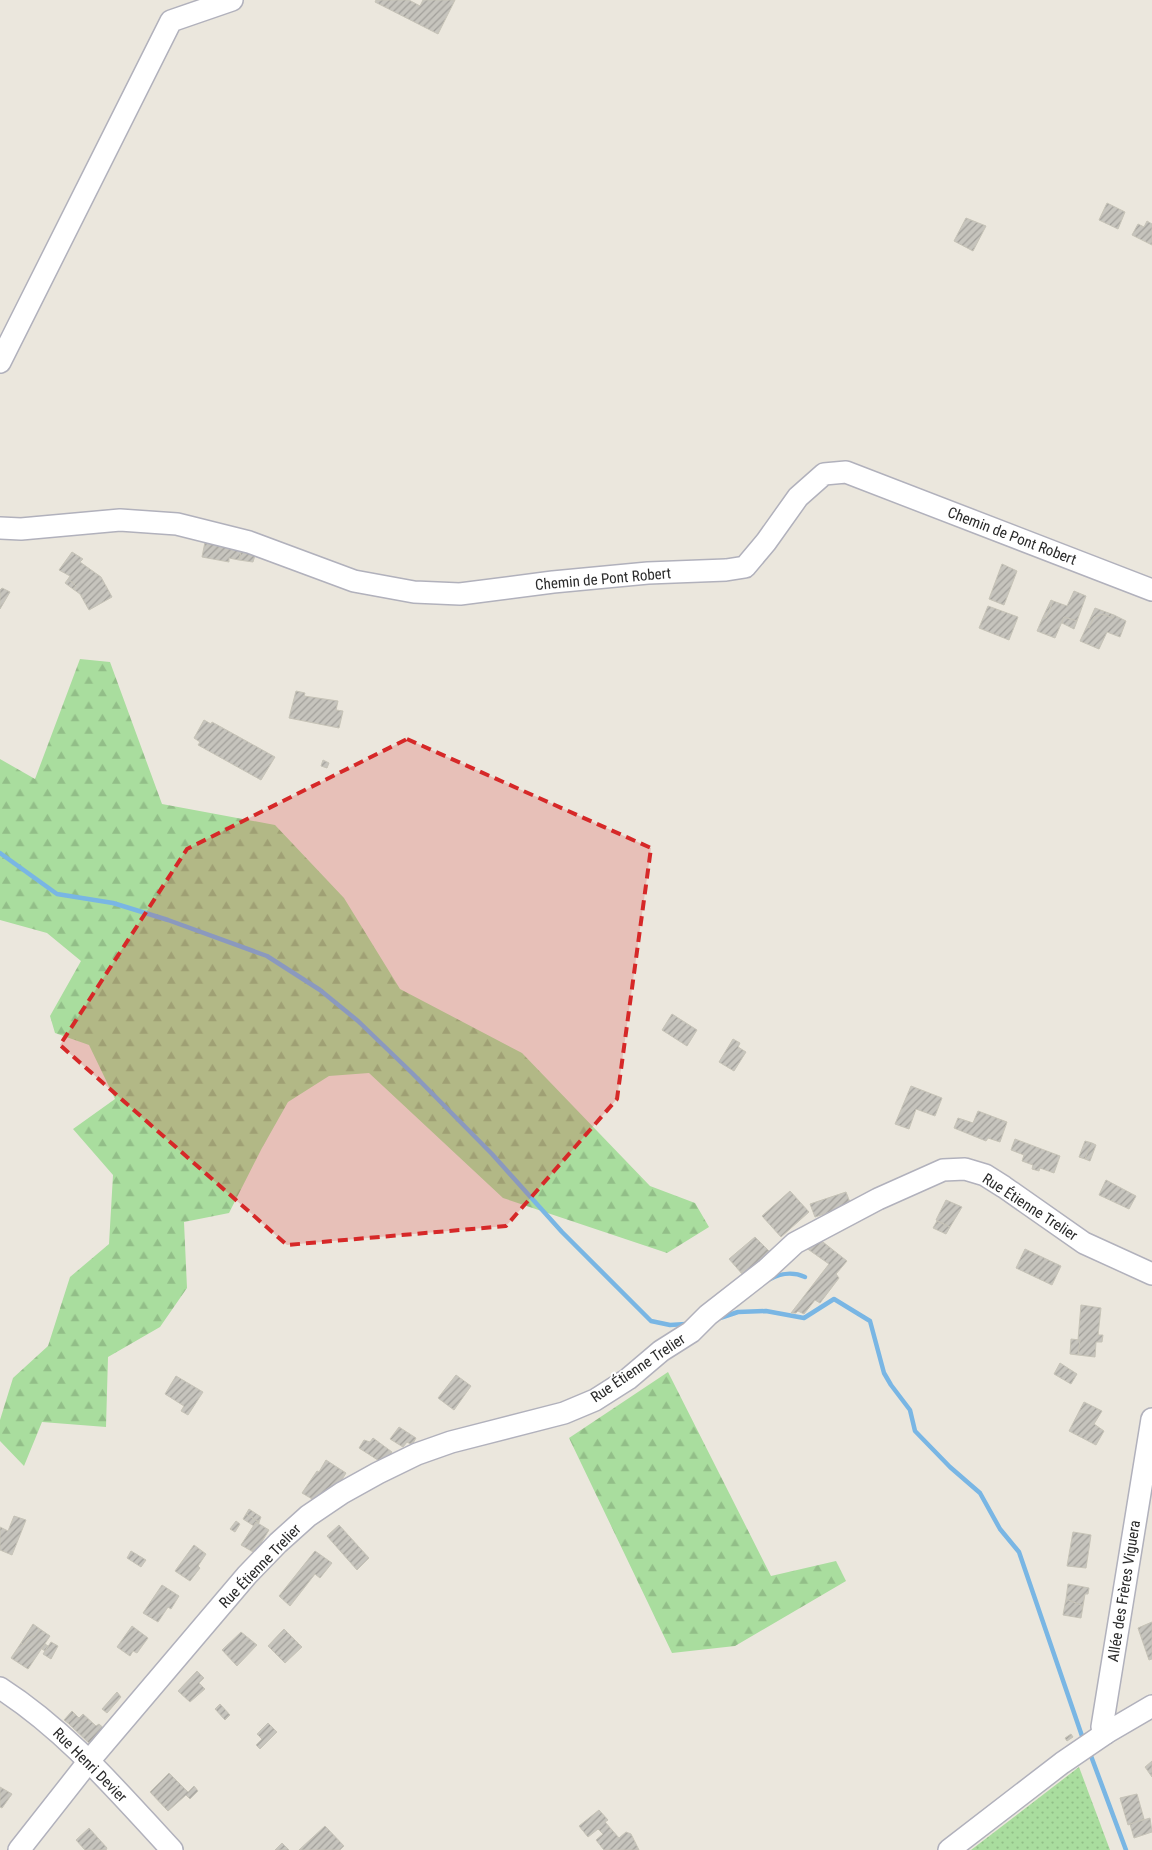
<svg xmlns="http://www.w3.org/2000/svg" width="1152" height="1850" font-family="'Roboto Condensed',sans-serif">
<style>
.grass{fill:url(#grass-dots)}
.forest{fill:url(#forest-firs)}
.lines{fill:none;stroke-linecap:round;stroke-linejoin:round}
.stream{stroke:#79b6e4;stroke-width:4.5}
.building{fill:url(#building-hatch);stroke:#c6c3b7}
.minor-casing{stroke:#b1b1bc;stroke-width:24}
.minor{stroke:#fff;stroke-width:21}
.marked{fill:#d62828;fill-opacity:0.2;stroke:#d62828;stroke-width:4;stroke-dasharray:10 6;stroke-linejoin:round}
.labels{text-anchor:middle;stroke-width:4;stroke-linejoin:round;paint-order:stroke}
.street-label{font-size:15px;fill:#2a2a2a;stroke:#fff}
</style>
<defs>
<pattern id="grass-dots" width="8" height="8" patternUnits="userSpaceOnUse" patternTransform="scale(1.25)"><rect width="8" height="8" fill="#a9dd9e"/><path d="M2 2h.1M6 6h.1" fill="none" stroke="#92be88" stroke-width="1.8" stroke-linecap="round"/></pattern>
<pattern id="forest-firs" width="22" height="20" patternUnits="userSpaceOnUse" patternTransform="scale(1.25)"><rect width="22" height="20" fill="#a9dd9e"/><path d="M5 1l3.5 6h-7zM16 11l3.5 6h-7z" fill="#92be88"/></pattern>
<pattern id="building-hatch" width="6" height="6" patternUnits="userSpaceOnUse" patternTransform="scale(1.25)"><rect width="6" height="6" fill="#c6c4bd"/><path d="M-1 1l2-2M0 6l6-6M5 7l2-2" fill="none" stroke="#a19f9a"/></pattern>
</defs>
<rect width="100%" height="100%" fill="#ebe7dd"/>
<path class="grass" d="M1079,1767l31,83h-139z"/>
<g class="forest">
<path d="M80,659l30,3 52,142 113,21 69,73 56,91 122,64 128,133 45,17 14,24 -42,26 -164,-55 -134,-125 -40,3 -41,26 -26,46 -33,65 -45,9 3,66 -27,39 -52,30 -2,70 -64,-5 -18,44 -24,-25v-21l13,-42 35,-32 22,-69 39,-33 4,-69 -40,-46 42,-30 -26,-54 -34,-12 -5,-17 31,-55 -34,-28 -47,-13v-161l35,20z"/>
<path d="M668,1372l103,204 65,-15 10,20 -111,65 -63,7 -103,-215z"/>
</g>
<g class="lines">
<g class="stream">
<path d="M0,853l57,41 56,9 55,17 99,36 53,34 38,31 54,52 80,81 70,78 89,89 19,4 16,-1"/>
<path d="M770,1279c11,-6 24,-7 35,-2"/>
<path d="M720,1318l18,-6 28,-1 38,7 30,-19 36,22 14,52 7,12 19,25 5,21 35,36 30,26 20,36 19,23 63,184"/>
<path d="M1091,1756l35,94"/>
</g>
</g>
<g class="building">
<path d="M376,0h33l11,6 3,-6h32l-17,34 -63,-32z"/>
<path d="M1107,203l18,9 -7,17 -19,-9z"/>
<path d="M966,218l20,8 -13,25 -19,-10z"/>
<path d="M1147,221l5,3v21l-20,-10 6,-11 6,3z"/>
<path d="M206,537l37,8 -4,15 -10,-2v4l-27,-5z"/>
<path d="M243,545l14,4 -4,13 -14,-2z"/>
<path d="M72,552l11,7 -3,3 21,15 11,20 -23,13 -9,-16 -7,-5 3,-3 -8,-7 2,-3 -11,-6z"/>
<path d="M1002,564l15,7 -13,34 -15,-6z"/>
<path d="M68,579l8,7 -3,3 -8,-6z"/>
<path d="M2,588l8,4 -10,17v-19z"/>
<path d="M1074,591l12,5 -9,25 -13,-4 -9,21 -18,-7 6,-14 3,1 7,-17 14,5z"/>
<path d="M1051,600l2,1 -7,17 -3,-1z"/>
<path d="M988,606l30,11 -9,23 -30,-12z"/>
<path d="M1095,608l19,7 -1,3 -10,-4 -9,3 -5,11 -2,-2z"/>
<path d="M1103,614l10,4 1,-3 12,6 -6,16 -13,-5 -8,17 -19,-8 7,-15 2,2 5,-11z"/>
<path d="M1064,617l13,4 -3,8 -12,-6z"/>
<path d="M296,691l9,2 -1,3 34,5 -2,9 7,1 -4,17 -50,-10z"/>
<path d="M204,720l7,4 1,-2 63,35 -14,23 -63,-35 2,-3 -6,-4z"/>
<path d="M323,760l6,3 -2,5 -6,-2z"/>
<path d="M672,1014l25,16 -10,16 -25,-16z"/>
<path d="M733,1039l7,4 -2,4 8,5 -12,19 -15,-9z"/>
<path d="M911,1086l31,12 -7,18 -19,-7 -7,20 -14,-5z"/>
<path d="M978,1111l29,11 -7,20 -12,-4 -2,3 -32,-13 4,-10 15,5z"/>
<path d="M1015,1139l45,17 -6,17 -14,-5 -1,3 -7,-2 1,-4 -11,-4 2,-6 -13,-5z"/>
<path d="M1085,1141l7,2 -7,16 -6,-2z"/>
<path d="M1092,1143l4,2 -6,16 -5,-2z"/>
<path d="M1106,1180l30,16 -7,13 -30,-14z"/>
<path d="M790,1191l19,21 -28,25 -19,-21z"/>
<path d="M846,1192l5,13 -36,12 -5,-13z"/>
<path d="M946,1200l16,7 -12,20 -14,-7z"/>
<path d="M937,1221l13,6 -4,7 -13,-6z"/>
<path d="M814,1235l33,26 -11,13 3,4 -19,25 -5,-3 -11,14 -6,-3 -2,2h-5l38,-49 -27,-19z"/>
<path d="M755,1237l15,15 -27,23 -14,-16z"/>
<path d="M1025,1249l36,17 -9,19 -36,-17z"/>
<path d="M1081,1305l20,3 -3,27h5l-1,7h-6l-1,15 -17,-2 2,-15h-2z"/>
<path d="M1071,1339l9,1 -2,15 -8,-1z"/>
<path d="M1060,1363l17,11 -6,10 -17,-10z"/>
<path d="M456,1375l15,11 -17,24 -16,-12z"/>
<path d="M176,1376l27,16 -15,23 -7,-4 3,-5 -19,-12z"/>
<path d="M1084,1402l18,9 -8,13 10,7 -8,14 -27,-14z"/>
<path d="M399,1427l17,11 -4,7 -5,-3 -4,5 -13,-8z"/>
<path d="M373,1438l19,14 -8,12 -25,-16 5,-8 6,2z"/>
<path d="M326,1460l20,13 -11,18 -16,12 -17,-10 15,-22 2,1z"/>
<path d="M249,1509l12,8 -2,5 -13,-8z"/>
<path d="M246,1514l13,8v1l-3,-1 -2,4 -11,-7z"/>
<path d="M14,1516l12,4 -14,35 -12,-5v-23l8,4z"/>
<path d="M236,1521l4,3 -5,8 -5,-3z"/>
<path d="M256,1522l13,8 -14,23 -14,-8z"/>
<path d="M339,1525l30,33 -12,12 -30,-34z"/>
<path d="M1073,1532l18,3 -5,33 -19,-2z"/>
<path d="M194,1545l12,9 -8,12 2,2 -10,13 -15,-10z"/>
<path d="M131,1551l15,9 -5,7 -14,-9z"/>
<path d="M315,1551l17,12 -12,15 -5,-4 -25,32 -11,-10z"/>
<path d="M1068,1584l21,4 -1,6h-3l-2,12 -17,-7z"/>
<path d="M162,1585l17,11 -8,13 -3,-2 -10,15 -15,-9z"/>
<path d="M1066,1599l17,7 -2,12 -18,-3z"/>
<path d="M1152,1622v37l-3,1 -11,-32z"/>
<path d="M33,1624l7,5 -6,8 -6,1 -5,7 -2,-2z"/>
<path d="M132,1626l16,12 -11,15 -4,-2 -3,5 -13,-9z"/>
<path d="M40,1629l10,7 -22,33 -17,-11 10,-15 2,2 5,-7 6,-1z"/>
<path d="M284,1629l18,18 -17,16 -17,-17z"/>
<path d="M241,1632l16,13 -20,21 -15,-16z"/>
<path d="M51,1642l7,4 -7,13 -8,-5z"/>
<path d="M45,1644l3,2 -3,5 -3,-2z"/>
<path d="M197,1671l7,7 -5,5 6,6 -15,13 -12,-11z"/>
<path d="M117,1692l4,5 -14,16 -5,-4z"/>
<path d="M220,1704l10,11 -5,5 -10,-11z"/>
<path d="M72,1711l3,3 -7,9 -4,-3z"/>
<path d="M75,1714l4,4 4,-4 13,12 3,-2 8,7 -14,16 -25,-24z"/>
<path d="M268,1723l9,9 -17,17 -4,-4 6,-6 -5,-5z"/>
<path d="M1071,1734l2,3 -6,4 -2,-3z"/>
<path d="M1152,1761v16l-7,-10z"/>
<path d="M169,1773l19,19 6,-6 4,5 -8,8 -4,-4 -18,16 -18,-19z"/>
<path d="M0,1787l12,7 -10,14 -2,-1z"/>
<path d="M1137,1794l7,25 -16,6 -8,-27z"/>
<path d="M599,1810l9,10 -3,2 14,16 7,-6 5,2 8,16h-35l-8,-10 7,-6 -5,-5 -10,8 -9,-11z"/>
<path d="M1150,1818l2,14 -18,6 -4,-14z"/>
<path d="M325,1826l19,20 -4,4h-41z"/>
<path d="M89,1828l18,20 -1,2h-21l-9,-10z"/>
<path d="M282,1843l7,7h-14z"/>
</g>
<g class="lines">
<g class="minor-casing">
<g id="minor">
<path d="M0,362l171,-341 61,-21"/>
<path d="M0,528l21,1 99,-9 57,4 72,18 105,39 60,11 46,2 93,-12 95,-9 78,-3 19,-3 21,-25 32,-45 26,-23 22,-2 306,118"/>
<path d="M0,1688c67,43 118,104 172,162"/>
<path d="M1106,1733l-4,-6 50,-308"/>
<path d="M19,1850l70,-89 158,-186 31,-32 30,-27 34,-23 36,-20 39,-19 34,-12 113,-29 31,-13 33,-21 33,-28 30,-19 17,-17 59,-46 28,-26 83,-44 65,-29 22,-1 20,6 19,12 80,56 68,31"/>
<path d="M949,1850l113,-87 44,-30 46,-27"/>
</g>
</g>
<use href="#minor" class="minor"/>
</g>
<path class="marked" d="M407,739l244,109 -34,251 -111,127 -219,19 -227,-200 127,-196z"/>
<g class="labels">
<g class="street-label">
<text transform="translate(1012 536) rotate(21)" y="5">Chemin de Pont Robert</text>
<text transform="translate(603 579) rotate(-5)" y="5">Chemin de Pont Robert</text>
<text transform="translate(1030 1207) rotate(33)" y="5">Rue Étienne Trelier</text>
<text transform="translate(638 1368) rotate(-34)" y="5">Rue Étienne Trelier</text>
<text transform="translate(260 1566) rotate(-46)" y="5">Rue Étienne Trelier</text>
<text transform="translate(1124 1591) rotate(-81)" y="5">Allée des Frères Viguera</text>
<text transform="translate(90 1765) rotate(45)" y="5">Rue Henri Devier</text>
</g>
</g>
</svg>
